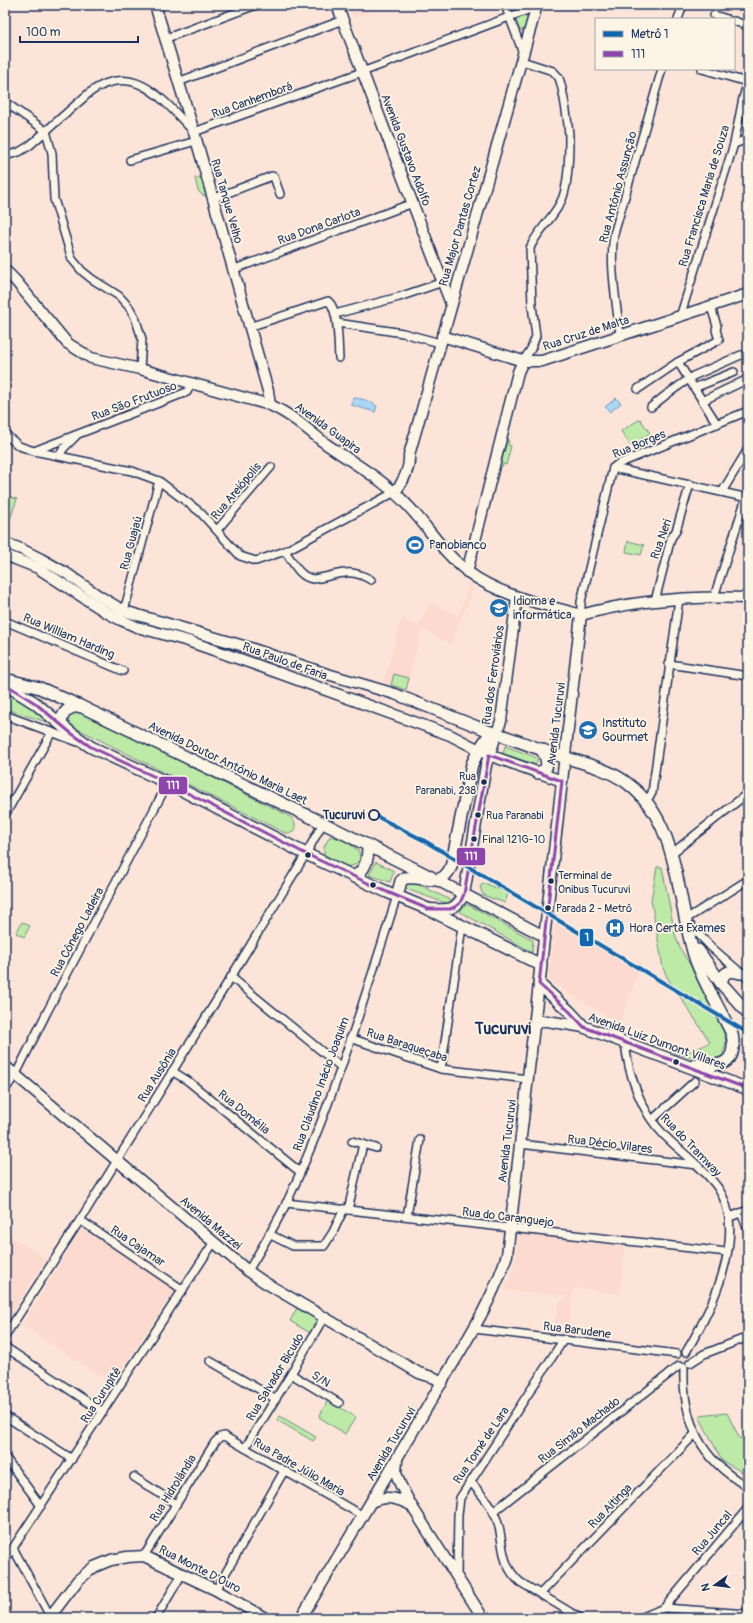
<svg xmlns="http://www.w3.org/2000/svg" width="753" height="1623" font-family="Pangolin,sans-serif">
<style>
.built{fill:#fcdacf}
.green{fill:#bdeaa7;stroke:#6c8c82}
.water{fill:#aad7f6;stroke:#7194b9}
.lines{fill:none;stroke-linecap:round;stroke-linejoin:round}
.street-casing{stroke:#1b2f5e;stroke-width:10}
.secondary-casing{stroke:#1b2f5e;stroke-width:13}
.primary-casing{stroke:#1b2f5e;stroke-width:14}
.street{stroke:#fcf5e5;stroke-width:7}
.secondary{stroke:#fcf5e5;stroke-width:10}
.primary{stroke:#fcf5e5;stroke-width:11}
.bus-1-casing{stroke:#fcf5e5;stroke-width:6}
.bus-1{stroke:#8e44ad;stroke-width:3}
.metro-1-casing{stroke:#fcf5e5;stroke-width:7}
.metro-1{stroke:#1266af;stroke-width:4}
.bus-dot{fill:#1b2f5e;stroke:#fcf5e5;stroke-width:1.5}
.stop-dot{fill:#fcf5e5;stroke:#1b2f5e;stroke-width:2}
.labels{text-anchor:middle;stroke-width:3.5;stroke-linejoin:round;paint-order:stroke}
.bus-label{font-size:11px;fill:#1b2f5e;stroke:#fcf5e5;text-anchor:start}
.street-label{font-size:12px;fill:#1b2f5e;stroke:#fcf5e5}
.poi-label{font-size:12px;fill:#1b2f5e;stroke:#fcf5e5;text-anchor:start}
.stop-label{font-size:12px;font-weight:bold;fill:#1b2f5e;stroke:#fcf5e5;text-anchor:end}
.district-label{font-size:16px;font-weight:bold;fill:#1b2f5e;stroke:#fcf5e5}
.line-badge{stroke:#fcf5e5;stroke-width:1.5}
.badge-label{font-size:11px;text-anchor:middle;font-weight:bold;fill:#fff}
</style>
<rect width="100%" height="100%" fill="#fce5d8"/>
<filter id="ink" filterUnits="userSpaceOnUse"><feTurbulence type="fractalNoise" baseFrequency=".025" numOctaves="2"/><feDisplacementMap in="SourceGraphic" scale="8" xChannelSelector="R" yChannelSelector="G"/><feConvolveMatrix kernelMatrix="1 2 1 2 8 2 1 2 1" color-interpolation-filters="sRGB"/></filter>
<g filter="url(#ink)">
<g class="built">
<path d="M348,5h40l-35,13z"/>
<path d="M469,586l5,2 -23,56 -29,-15 -16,61 -23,-7 19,-65 15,8 14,-24 27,14z"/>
<path d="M555,924l67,35 19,3 -4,16 -18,46 -71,-44z"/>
<path d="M82,1228l93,62 -63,94 -90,-59z"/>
<path d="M5,1233l41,26 -37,59 -4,-2z"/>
<path d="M521,1234l104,12 -5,48 -47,-6 -5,47 -16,-2 7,-31 6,-2 1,-4 -62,-6 8,-19 4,-15 2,-21z"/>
</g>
<g class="green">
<path d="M525,15l3,4 -3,10 -3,2 -3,-2 -4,-10z"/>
<path d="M201,177l5,19c-9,-1 -9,-10 -11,-18z"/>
<path d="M640,419l10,14 -19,13 -10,-15z"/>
<path d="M507,440l2,1 -1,4 3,1 -5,19 -3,-1 -1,3h-2z"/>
<path d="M5,495l12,4 -10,29 -2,-1z"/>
<path d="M628,541l16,4 -3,10 -15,-3z"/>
<path d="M394,674l15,4 -3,12 -15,-5z"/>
<path d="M5,688l32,20 14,14 -1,1 -45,-14z"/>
<path d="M76,708l215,109 4,6v6l-4,4h-6l-215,-108 -3,-4 1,-10z"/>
<path d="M505,746l28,10 5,3 -2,4h-5l-28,-9z"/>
<path d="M330,836l14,4 15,11 1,9c-12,14 -23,2 -36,-6v-7z"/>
<path d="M376,862l18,9 -4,11 -21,-7z"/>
<path d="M657,867h5l13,67 5,14 29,49 15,36 2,9 -4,16 -18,5 -41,-15 1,-4 29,7 17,-9 -43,-65 -4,-9 -12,-68z"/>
<path d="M412,881l42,21 -6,2c-7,-3 -42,-14 -44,-17v-4z"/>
<path d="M482,884h5l21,9 -3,10 -22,-8 -3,-8z"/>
<path d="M464,905h5l64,35 -1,12 -72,-40z"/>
<path d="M22,922l8,4 -6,11 -8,-4z"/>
<path d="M297,1308l20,12 -7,13 -20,-12z"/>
<path d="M328,1400l28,17 -11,17 -26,-17z"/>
<path d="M727,1413l13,26 8,-4v40l-26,-14 -23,-45z"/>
<path d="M280,1416l36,21 -3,4 -36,-21z"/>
</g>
<g class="water">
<path d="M353,398c9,0 16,3 24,8l-2,6 -24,-7z"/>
<path d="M616,398l5,5 -11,9 -5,-5z"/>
</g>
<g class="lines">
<g class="street-casing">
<g id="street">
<path d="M505,5l18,48"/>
<path d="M714,15l13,4"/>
<path d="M678,19l5,-14"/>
<path d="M734,21l14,5"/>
<path d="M164,39l92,-34"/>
<path d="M522,61l31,10c2,2 4,4 6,7 4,10 10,49 10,60 0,15 -1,45 -6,59 -7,19 -25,32 -33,51l2,57 4,31 -5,13 -8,12"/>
<path d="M702,69l45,13"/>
<path d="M178,82l165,-62"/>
<path d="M5,102l41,29 6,22 2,46 18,60 10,12 10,8 27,17 10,11 6,10 7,22 -2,30"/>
<path d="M734,144l14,-5"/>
<path d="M5,156l14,-4 10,-6 60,-53c45,-34 75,8 105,39l168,-60 174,-65"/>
<path d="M130,160l66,-19"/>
<path d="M212,199l60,-23 2,1 6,17"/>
<path d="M232,270l181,-67"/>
<path d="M335,314l64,-17 44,-15"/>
<path d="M680,317l54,-173 9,-46 5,-17"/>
<path d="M337,323l66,10 37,10"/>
<path d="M249,327l79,-26c11,8 10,44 11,57"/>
<path d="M620,336c-3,-32 -11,-70 -6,-102l48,-165"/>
<path d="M678,362l39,62"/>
<path d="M694,388l40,-16"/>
<path d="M638,389l40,-27 41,-22 -3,-10 1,-4 -6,-19"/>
<path d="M702,401l46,-22"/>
<path d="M651,407l15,-12 27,-19 48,-21"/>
<path d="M5,434l14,12 15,5 98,20 27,10 41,31 40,44 16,5 29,-10 110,-59"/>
<path d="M34,451l153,-59 4,-8"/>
<path d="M59,456l5,-8 12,-12"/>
<path d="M613,468l135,30"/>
<path d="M722,492l26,-43"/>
<path d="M217,530l54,-63"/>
<path d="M285,551c8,11 14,26 28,28 24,-3 35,-13 58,1"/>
<path d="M714,597l32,-99"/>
<path d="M655,601l16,-63 5,-7 14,-47"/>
<path d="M124,611l35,-130"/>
<path d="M581,615v-13l32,-134 5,-4 130,-53"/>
<path d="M5,621l118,50"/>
<path d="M669,664l79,12"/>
<path d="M5,715l73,27"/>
<path d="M644,799l5,-2 3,-4 27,-194"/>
<path d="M5,815l47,-83"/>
<path d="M671,854l77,-61"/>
<path d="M686,919l62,-39"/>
<path d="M687,922l24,25 37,32"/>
<path d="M231,977l110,90"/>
<path d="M350,1038l91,31 87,10"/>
<path d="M625,1042c3,32 16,70 39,93 18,18 39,32 54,53 31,46 -7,123 -32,164"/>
<path d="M441,1069l21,-142"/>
<path d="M172,1071l16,10 112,91"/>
<path d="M5,1090l11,-16 32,-64 120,-227"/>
<path d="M652,1120l43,-39"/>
<path d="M352,1141l24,7"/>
<path d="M520,1144l177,21"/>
<path d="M286,1203l441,49"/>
<path d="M348,1210l15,-66"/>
<path d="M741,1213l7,16"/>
<path d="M407,1216l13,-76"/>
<path d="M730,1217l18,-7"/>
<path d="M80,1220l103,70"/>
<path d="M269,1234l24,12h31l9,-14 11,-23"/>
<path d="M248,1271c13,-22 27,-45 39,-69 46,-98 77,-203 110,-306"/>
<path d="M474,1329l203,25"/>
<path d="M5,1336l77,-119 149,-240 75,-123 17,-31"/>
<path d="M5,1347l98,65"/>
<path d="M210,1361l66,38"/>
<path d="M690,1363l14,-9 44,-17"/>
<path d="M684,1367c-2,53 16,93 64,120"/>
<path d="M291,1374l48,29"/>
<path d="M5,1416l67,43"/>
<path d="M245,1448l46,-74 33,-57"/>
<path d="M5,1457l36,49"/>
<path d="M134,1477l42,27"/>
<path d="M471,1482c9,11 21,23 26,38 8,24 2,43 23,62l60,36"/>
<path d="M493,1512l186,-146"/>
<path d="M13,1548l37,68"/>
<path d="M144,1556l71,-114 5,-5 4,-1 139,80"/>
<path d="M5,1560l209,-318"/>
<path d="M457,1575l1,-60 2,-17 104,-159"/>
<path d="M216,1590l68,-119"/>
<path d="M540,1594l155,-160"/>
<path d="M664,1608l84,6"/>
<path d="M156,1618l26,-44"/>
<path d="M640,1618l24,-10 84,-100"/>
</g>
</g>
<g class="secondary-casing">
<g id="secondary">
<path d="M155,5l39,127 74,259 2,14"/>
<path d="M337,5l114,299"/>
<path d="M5,270l10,10 52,63 24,15 49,11 130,36c20,9 35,22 52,36 30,22 62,38 87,66 20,21 35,47 59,65 32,24 75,32 113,43"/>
<path d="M442,336l81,25h19l206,-67"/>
<path d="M395,492c8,-10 15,-24 14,-37l128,-450"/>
<path d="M5,543l16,6 20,10 25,14 33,23 25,15 123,36 77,26 71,21 96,38"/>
<path d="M5,555l33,13 68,44 15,8 16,7 51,14 66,23 196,71 39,20 73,26"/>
<path d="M467,572l51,-200 5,-11"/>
<path d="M581,615c54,-15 111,-19 167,-17"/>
<path d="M437,880l107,56"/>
<path d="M428,909c17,0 27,4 36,-15l22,-129 15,-44 16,-124"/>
<path d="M541,965l40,-350"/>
<path d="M534,1026l7,-5h6l37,6"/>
<path d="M5,1066l243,205 16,11 155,91 16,5 7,5"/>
<path d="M397,1460l-1,13 4,11 11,21 72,113"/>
<path d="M371,1502c15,-7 26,-4 40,3"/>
<path d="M49,1618l29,-38 16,-13 17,-7 16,-3 17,-1 72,34 49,28"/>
<path d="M301,1618c45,-75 91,-150 135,-226 26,-44 55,-87 71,-137l32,-271"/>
</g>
</g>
<g class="primary-casing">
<g id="primary">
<path d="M5,679l35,9 40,18 243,117 108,54"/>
<path d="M5,684l30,19 36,30 20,14 77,36 138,71 81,38 41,17 113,56 -2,19 30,27 15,16 164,62"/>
<path d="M61,724c1,-12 7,-17 19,-18"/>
<path d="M537,773l8,-3c4,-7 1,-14 -4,-21"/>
<path d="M354,877c12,-8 14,-17 14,-31"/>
<path d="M397,896l4,-15 4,-3c19,-3 35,12 46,-11l21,-103 7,-14 12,-18c21,6 42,15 63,22 24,8 52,13 73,29 54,40 49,117 68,175 9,26 25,51 37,76 6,31 -12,33 -37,31"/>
<path d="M698,950l23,33 27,30"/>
<path d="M721,983c3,-12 8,-13 19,-10"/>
</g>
</g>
<use href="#street" class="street"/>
<use href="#secondary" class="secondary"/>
<use href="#primary" class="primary"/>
<g class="bus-1-casing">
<path id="bus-1" d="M5,684l30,19 36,30 20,14 77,36 138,71 81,38 41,17h22l5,-2 5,-4 4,-9 25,-139 73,26 -23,203 30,27 15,16 164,62"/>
</g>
<use href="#bus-1" class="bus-1"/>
<g class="metro-1-casing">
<path id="metro-1" d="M372,814l51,26 325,193"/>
</g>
<use href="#metro-1" class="metro-1"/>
</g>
</g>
<defs>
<g id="stadium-disc" transform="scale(1)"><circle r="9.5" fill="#1f6fb2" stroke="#fcf5e5"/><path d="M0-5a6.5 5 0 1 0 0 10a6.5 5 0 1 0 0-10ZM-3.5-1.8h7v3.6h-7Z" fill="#fff"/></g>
<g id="university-disc" transform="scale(1)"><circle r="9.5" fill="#1f6fb2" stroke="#fcf5e5"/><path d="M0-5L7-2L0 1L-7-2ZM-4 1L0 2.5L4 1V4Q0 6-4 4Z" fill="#fff"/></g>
<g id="hospital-disc" transform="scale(1)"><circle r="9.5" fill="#1f6fb2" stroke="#fcf5e5"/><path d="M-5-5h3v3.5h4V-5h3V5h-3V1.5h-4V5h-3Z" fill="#fff"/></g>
</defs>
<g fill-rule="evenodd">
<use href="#stadium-disc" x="415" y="545"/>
<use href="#university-disc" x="499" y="608"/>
<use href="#university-disc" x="588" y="730"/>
<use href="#hospital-disc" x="615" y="928"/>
</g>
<g class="bus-dot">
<circle cx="484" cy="782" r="3.5"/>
<circle cx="478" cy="815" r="3.5"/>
<circle cx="474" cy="839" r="3.5"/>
<circle cx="308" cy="855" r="3.5"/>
<circle cx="551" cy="881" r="3.5"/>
<circle cx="373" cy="885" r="3.5"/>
<circle cx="548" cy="908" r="3.5"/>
<circle cx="676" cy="1062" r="3.5"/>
</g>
<circle class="stop-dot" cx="374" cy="815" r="5"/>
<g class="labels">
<g class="bus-label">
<text x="476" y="780" text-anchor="end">Rua<tspan x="476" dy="14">Paranabi, 238</tspan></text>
<text x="486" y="819">Rua Paranabi</text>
<text x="482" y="843">Final 121G-10</text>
<text x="558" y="879">Terminal de<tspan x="558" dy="14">Onibus Tucuruvi</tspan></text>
<text x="556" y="912">Parada 2 - Metrô</text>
</g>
<g class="street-label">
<text transform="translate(252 100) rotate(-20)" y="4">Rua Canhemborá</text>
<text transform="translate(406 150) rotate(69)" y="4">Avenida Gustavo Adolfo</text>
<text transform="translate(618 187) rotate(-75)" y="4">Rua Antônio Assunção</text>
<text transform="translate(704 196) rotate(-73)" y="4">Rua Francisca Maria de Souza</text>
<text transform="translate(227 201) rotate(74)" y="4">Rua Tanque Velho</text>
<text transform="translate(319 226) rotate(-20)" y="4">Rua Dona Carlota</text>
<text transform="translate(460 226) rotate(-74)" y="4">Rua Major Dantas Cortez</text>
<text transform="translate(586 333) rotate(-18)" y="4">Rua Cruz de Malta</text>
<text transform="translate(134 401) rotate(-21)" y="4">Rua São Frutuoso</text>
<text transform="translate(328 428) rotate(36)" y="4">Avenida Guapira</text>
<text transform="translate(639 444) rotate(-23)" y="4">Rua Borges</text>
<text transform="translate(236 491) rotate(-50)" y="4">Rua Areiópolis</text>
<text transform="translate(661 539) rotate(-71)" y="4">Rua Neri</text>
<text transform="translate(131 543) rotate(-75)" y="4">Rua Guajaú</text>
<text transform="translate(69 636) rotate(23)" y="4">Rua William Harding</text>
<text transform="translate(285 661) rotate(20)" y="4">Rua Paulo de Faria</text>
<text transform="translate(493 675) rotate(-82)" y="4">Rua dos Ferroviários</text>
<text transform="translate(556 724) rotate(-83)" y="4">Avenida Tucuruvi</text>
<text transform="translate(228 763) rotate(26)" y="4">Avenida Doutor Antônio Maria Laet</text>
<text transform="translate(77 932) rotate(-62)" y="4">Rua Cônego Ladeira</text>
<text transform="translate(657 1041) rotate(20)" y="4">Avenida Luiz Dumont Villares</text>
<text transform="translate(407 1045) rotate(18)" y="4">Rua Baraqueçaba</text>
<text transform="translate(157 1075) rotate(-58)" y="4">Rua Ausônia</text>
<text transform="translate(321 1084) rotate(-70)" y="4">Rua Cláudino Inácio Joaquim</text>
<text transform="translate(244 1112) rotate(39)" y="4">Rua Domélia</text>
<text transform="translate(507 1141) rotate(-83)" y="4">Avenida Tucuruvi</text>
<text transform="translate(610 1144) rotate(7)" y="4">Rua Décio Vilares</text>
<text transform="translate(691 1145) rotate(46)" y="4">Rua do Tramway</text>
<text transform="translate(508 1217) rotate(7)" y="4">Rua do Caranguejo</text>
<text transform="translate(211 1223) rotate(40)" y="4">Avenida Mazzei</text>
<text transform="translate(138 1246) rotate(34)" y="4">Rua Cajamar</text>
<text transform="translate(577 1330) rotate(7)" y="4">Rua Barudene</text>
<text transform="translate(275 1377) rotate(-59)" y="4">Rua Salvador Bicudo</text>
<text transform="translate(321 1379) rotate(32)" y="4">S/N</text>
<text transform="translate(101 1395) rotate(-57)" y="4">Rua Curupitê</text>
<text transform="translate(579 1430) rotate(-38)" y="4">Rua Simão Machado</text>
<text transform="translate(391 1444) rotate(-59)" y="4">Avenida Tucuruvi</text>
<text transform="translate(481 1445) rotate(-56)" y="4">Rua Tomé de Lara</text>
<text transform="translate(299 1467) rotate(30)" y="4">Rua Padre Júlio Maria</text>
<text transform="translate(173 1488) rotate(-58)" y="4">Rua Hidrolândia</text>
<text transform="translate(610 1506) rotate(-46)" y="4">Rua Aitinga</text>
<text transform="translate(712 1533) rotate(-50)" y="4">Rua Juncal</text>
<text transform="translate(200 1569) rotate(27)" y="4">Rua Monte D'Ouro</text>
</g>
<g class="poi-label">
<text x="429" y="549">Panobianco</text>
<text x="513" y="605">Idioma e<tspan x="513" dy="14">informática</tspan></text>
<text x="602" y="727">Instituto<tspan x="602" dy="14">Gourmet</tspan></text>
<text x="629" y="932">Hora Certa Exames</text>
</g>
<g class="stop-label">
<text x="365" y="819">Tucuruvi</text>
</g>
<g class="district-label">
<text x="503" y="1034">Tucuruvi</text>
</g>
</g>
<g class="line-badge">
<rect x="158" y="776" width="30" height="19" rx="4" fill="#8e44ad"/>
<rect x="456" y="847" width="30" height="19" rx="4" fill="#8e44ad"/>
<rect x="579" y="928" width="15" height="19" rx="4" fill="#1266af"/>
</g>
<g class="badge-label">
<text x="173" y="789">111</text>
<text x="471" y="860">111</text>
<text x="587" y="941">1</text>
</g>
<rect width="753" height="1623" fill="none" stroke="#fcf5e5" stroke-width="20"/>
<rect x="10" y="10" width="733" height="1603" fill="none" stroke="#1b2f5e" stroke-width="1.5" filter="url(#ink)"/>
<rect x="595" y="18" width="140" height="52" fill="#fcf5e5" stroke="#a2a6af"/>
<rect x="603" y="31" width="20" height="6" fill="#1266af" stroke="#a2a6af"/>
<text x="631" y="38" font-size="12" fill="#1b2f5e">Metrô 1</text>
<rect x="603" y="51" width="20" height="6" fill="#8e44ad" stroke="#a2a6af"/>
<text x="631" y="58" font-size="12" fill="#1b2f5e">111</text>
<g transform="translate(715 1585) rotate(256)" stroke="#fcf5e5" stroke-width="3" paint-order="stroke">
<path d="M0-3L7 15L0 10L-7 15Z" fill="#1b2f5e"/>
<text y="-6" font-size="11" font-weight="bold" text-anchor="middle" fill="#1b2f5e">N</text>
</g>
<path d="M20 36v6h118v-6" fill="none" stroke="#1b2f5e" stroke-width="2"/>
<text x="26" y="36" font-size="12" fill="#1b2f5e" stroke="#fcf5e5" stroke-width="3" paint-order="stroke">100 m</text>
</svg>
